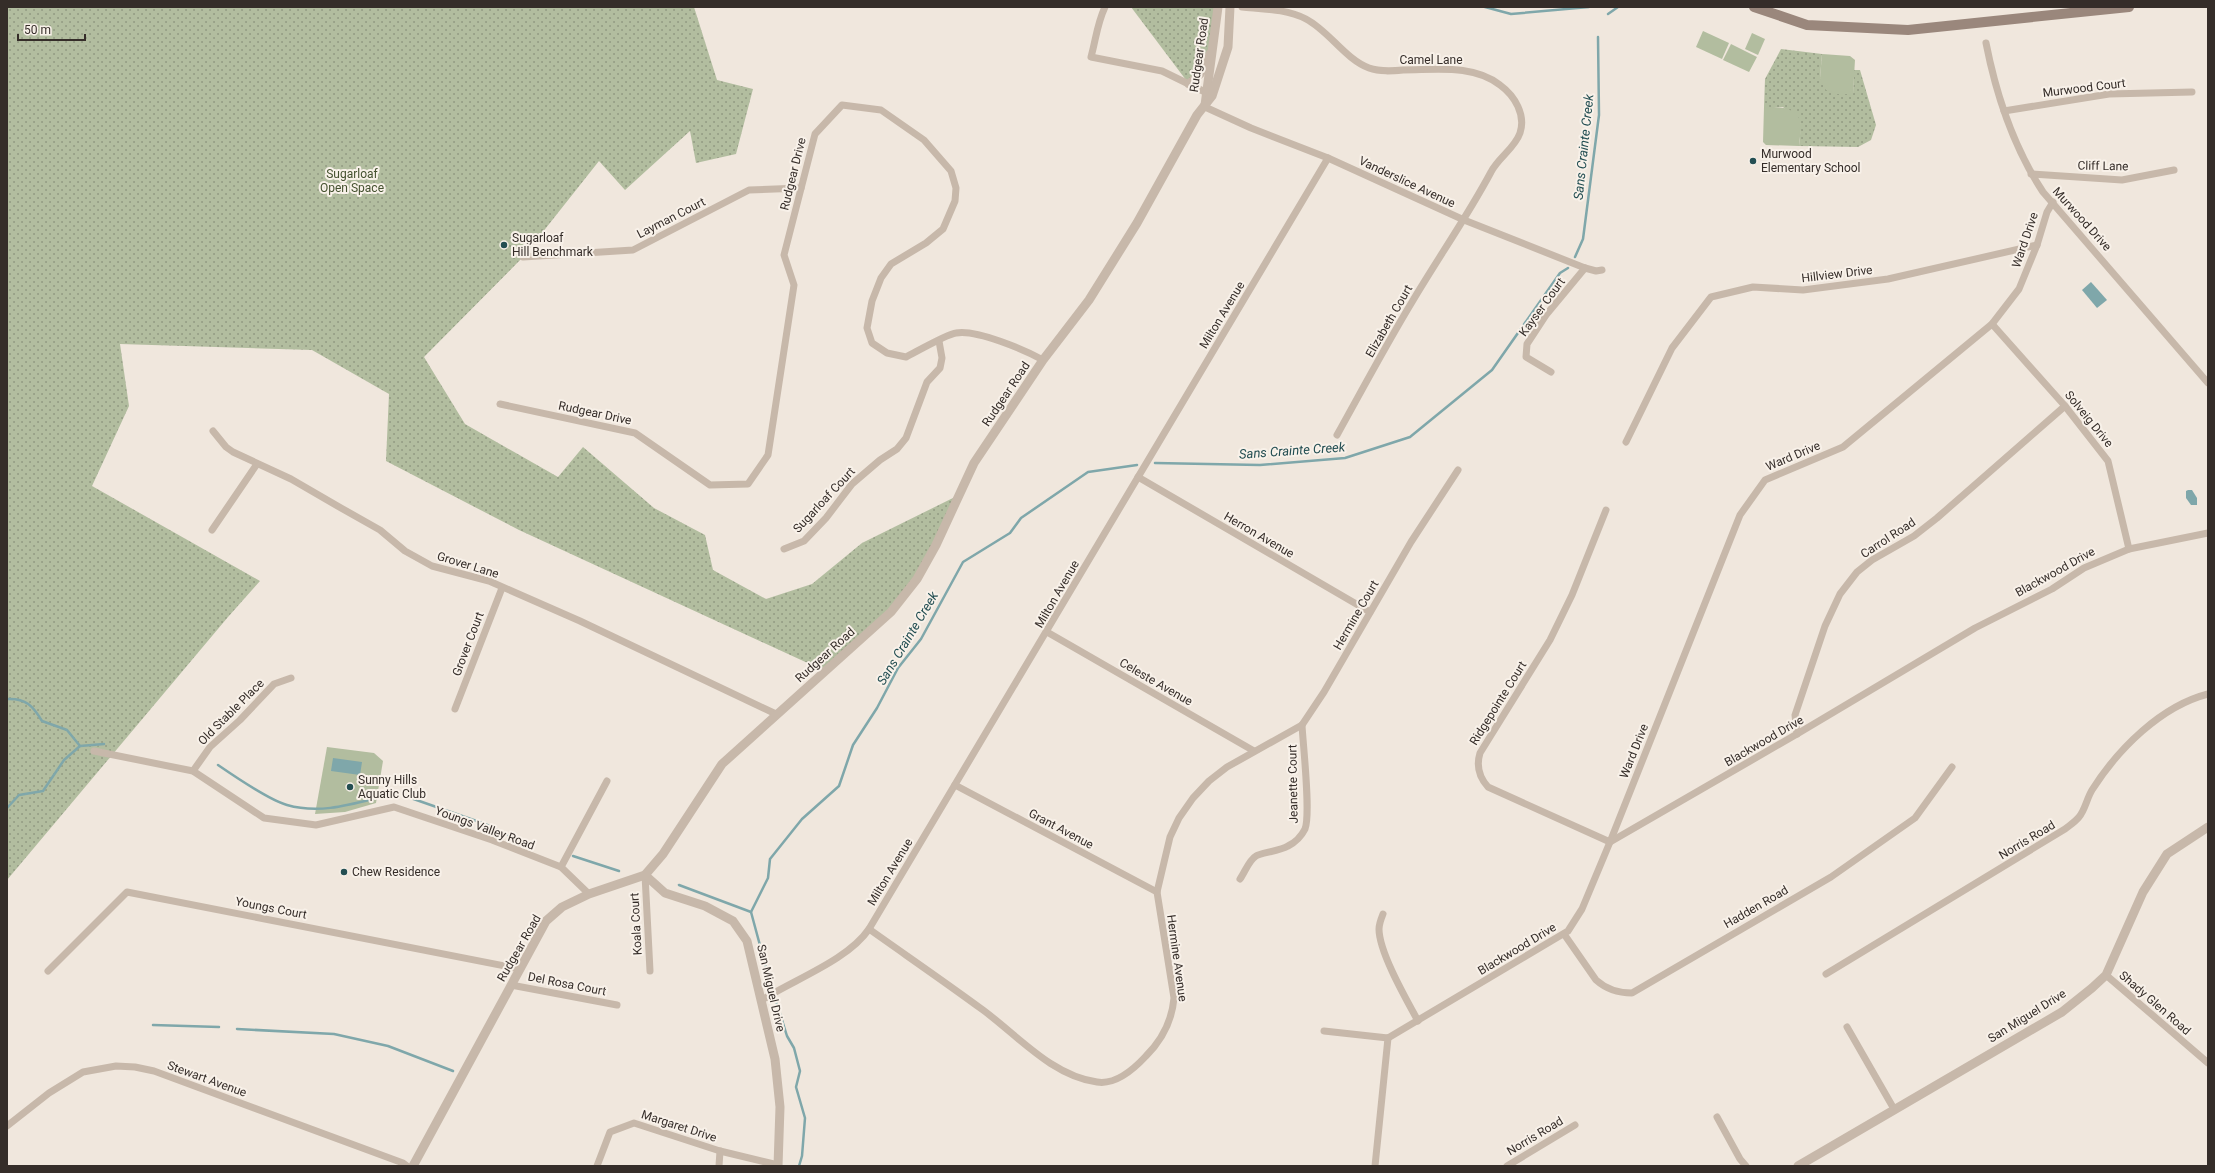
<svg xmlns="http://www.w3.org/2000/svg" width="2215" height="1173" font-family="Roboto,sans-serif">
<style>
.green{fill:url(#green-dots)}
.pitch{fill:#b2bd9f}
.water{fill:#7fa7aa}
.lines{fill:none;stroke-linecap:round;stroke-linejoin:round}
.stream{stroke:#7fa7aa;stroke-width:2.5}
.minor{stroke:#c7b8aa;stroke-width:7}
.tertiary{stroke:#c7b8aa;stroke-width:9}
.secondary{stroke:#9a877c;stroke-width:10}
.poi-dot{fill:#234e52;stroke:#f8f1e9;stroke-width:1.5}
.labels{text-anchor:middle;stroke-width:4;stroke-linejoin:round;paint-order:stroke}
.street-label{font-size:12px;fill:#352d29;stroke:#f8f1e9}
.poi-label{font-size:12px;fill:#352d29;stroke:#f8f1e9;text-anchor:start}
.park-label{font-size:12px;fill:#44512f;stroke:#f8f1e9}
.water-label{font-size:13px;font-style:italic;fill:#234e52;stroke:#f8f1e9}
</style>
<defs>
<pattern id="green-dots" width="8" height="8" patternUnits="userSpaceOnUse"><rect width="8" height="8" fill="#b2bd9f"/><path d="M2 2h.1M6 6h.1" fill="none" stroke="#929a82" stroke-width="1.8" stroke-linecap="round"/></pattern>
</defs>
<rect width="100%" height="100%" fill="#f0e7dd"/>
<g class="green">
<path d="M7,7h687l23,73 36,9 -17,65 -40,9 -6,-32 -65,59 -26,-29 -76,96 -99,100 41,67 93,53 25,-30 71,61 51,27 8,35 53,29 46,-15 50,-41 95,-47 -21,49 -44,67 -67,59 -306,-141 -133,-69 3,-67 -77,-44 -192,-6 9,62 -37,80 168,95 -32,36 -221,263z"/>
<path d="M1131,7h87l-5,41 -24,36z"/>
<path d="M1781,49l41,5 -2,24 33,16 1,-24h6l16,55 -5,15 -13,7 -59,-1 2,-22 -18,-17h-19l1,-28z"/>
</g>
<g class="pitch">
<path d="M1703,31l26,12 -7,16 -26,-12z"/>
<path d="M1752,33l13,6 -7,16 -13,-6z"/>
<path d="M1731,44l26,13 -8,15 -26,-12z"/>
<path d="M1822,54l28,2 5,4 -2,34h-16l-11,-4 -6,-12z"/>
<path d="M1764,107c13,0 34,-1 37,17 1,6 -2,15 -2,22l-33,-1 -3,-3z"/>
<path d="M327,747l47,6 9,8 -7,42 -31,9 -30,2z"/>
</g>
<g class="water">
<path d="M2091,282l16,18 -10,8 -15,-18z"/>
<path d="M2188,490h4l5,8v7h-6l-5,-7v-7z"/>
<path d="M333,758l29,4 -2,13 -29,-4z"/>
</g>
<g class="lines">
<g class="stream">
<path d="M1485,7l26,7 78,-7"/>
<path d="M1608,14l10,-7"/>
<path d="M1575,257l8,-18 16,-124 -1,-78"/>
<path d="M1155,463l105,2 85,-7 65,-21 82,-67 68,-97 8,-5"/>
<path d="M7,699c19,-1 26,7 35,22l25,9 13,16 24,-2"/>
<path d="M218,765c16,11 51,35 69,40 35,10 68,-2 102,-10"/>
<path d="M405,796l80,28 31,15"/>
<path d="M7,808l12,-13 24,-4 21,-31 16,-14"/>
<path d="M573,856l46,15"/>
<path d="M679,885l72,27"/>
<path d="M770,987l-2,-12 -17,-63 17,-34 2,-19 32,-40 37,-33 14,-41 24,-37 21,-40 23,-29 42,-77 47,-29 11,-15 67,-46 49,-7"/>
<path d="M776,1001l11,35 7,12 6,23 -4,16 9,31 -3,38 -3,10"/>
<path d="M153,1025l66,2"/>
<path d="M237,1029l97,5 54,12 65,25"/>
</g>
<g class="minor">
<path d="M1105,7c-8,17 -9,32 -14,50l71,14 43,21"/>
<path d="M1242,7c21,2 45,2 64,12 23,12 39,40 63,49 11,4 23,3 34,2 33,0 70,-6 97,15 15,11 26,30 20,48 -5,15 -22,25 -29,39 -24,45 -53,86 -79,130 -26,43 -50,88 -75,133"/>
<path d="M1986,43c10,51 28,105 57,149l165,191"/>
<path d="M1205,107l46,21 77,30 136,62 121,48 11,3 6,-1"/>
<path d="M2004,111l105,-17 83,-2"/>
<path d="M2031,174l91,6 52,-10"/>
<path d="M523,257l110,-7 116,-60 52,-2"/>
<path d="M1992,324l73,82 43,55 21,88"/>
<path d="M1551,372l-25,-15 1,-13 19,-29 39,-47"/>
<path d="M500,404l135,29 75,52 38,-1 20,-29 26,-170 -10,-30 31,-121 27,-29 39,5 43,30 27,31 5,17 -1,13 -12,28 -17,14 -35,21 -10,14 -9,23 -5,27 5,15 15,10 19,4c10,-5 41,-23 50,-24 20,-4 69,17 87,27"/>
<path d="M213,431l13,16 7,5 58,27 50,29 39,22 25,21 27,15 57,15 91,40 196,93"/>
<path d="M1626,442l46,-94 39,-51 42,-10 50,3 85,-11 149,-34"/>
<path d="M1138,477l232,135"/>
<path d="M1606,510l-34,85 -22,45 -70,113c-4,13 -1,24 8,34l122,55 130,-327 25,-35 78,-33 149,-123 27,-35 18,-44 10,-33 6,-10"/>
<path d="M212,530l45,-66"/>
<path d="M784,549l20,-8 22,-23 26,-34 28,-24 17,-11 9,-11 21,-56 13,-14 2,-10 -3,-17"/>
<path d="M1047,632l207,119"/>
<path d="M455,709l47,-121"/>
<path d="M1797,734l-2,-19 30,-89 15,-32 17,-22 15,-12 42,-24 23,-18 128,-112"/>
<path d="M94,751l99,20 71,47 52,7 78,-18 98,33 69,27 28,27"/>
<path d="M193,771l17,-24 30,-27 34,-36 17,-6"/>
<path d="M955,785l202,107"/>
<path d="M561,867l46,-86"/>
<path d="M645,875l5,96"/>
<path d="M1240,879c5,-7 9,-19 16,-23 4,-3 24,-5 32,-10 8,-4 13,-9 17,-17 6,-15 -2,-84 -3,-104"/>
<path d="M1383,914c-2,5 -4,10 -4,15 0,23 27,70 39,92"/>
<path d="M869,929c38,27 76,53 114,81 34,25 69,66 114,72 18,3 37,-13 49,-26 16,-16 26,-35 28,-58l-17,-106 13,-55 9,-19 14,-20 16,-17 18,-14 75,-42 22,-33 87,-150 47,-72"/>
<path d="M1564,934l32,46c10,9 23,13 36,13l199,-116 84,-59 37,-51"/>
<path d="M48,971l79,-79 393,77"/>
<path d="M1826,974l239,-145c5,-4 10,-7 14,-12 6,-7 8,-19 13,-27 26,-41 69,-84 116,-96"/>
<path d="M2106,975l102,88"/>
<path d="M511,985l106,20"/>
<path d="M762,1000c33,-21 86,-40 107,-71l459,-771"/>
<path d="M1847,1027l47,82"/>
<path d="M1324,1031l64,7"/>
<path d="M1388,1038l180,-107 14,-22 28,-67 187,-108 178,-106 77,-39 32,-21 45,-19 79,-16"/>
<path d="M1717,1117l23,42 6,7"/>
<path d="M7,1126l42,-33 34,-21 33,-6 19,1 19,4 249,92 4,3"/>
<path d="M597,1166l13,-34 24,-9 86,28 58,14"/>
<path d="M719,1166l1,-15"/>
<path d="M1375,1166l13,-128"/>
<path d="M1507,1166l68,-41"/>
</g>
<g class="tertiary">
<path d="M1189,84l11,-10 10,-20"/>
<path d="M1205,105l13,-98"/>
<path d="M645,875l20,18 40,13 28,15 14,20 28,118 5,48 -2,59"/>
<path d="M413,1166l133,-245 16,-14 27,-13 56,-19 18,-21 59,-90 169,-152 26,-33 19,-34 38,-82 69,-103 46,-60 48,-77 60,-108 15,-19 16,-49 2,-40"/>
<path d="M1798,1166l264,-154 30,-24 14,-13 37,-83 24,-38 41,-27"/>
</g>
<path class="secondary" d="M1754,7l53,18 101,5 221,-23"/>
</g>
<g class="poi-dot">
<circle cx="1753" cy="161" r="4"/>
<circle cx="504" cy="245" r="4"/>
<circle cx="350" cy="787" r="4"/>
<circle cx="344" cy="872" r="4"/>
</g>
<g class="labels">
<g class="street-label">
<text transform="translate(1199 55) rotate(-82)" y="4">Rudgear Road</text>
<text x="1431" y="64">Camel Lane</text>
<text transform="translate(2084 88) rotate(-7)" y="4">Murwood Court</text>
<text transform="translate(2103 166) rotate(1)" y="4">Cliff Lane</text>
<text transform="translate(793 174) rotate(-76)" y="4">Rudgear Drive</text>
<text transform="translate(1407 182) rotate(25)" y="4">Vanderslice Avenue</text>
<text transform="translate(671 218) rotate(-27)" y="4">Layman Court</text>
<text transform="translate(2082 219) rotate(48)" y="4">Murwood Drive</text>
<text transform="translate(2025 240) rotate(-71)" y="4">Ward Drive</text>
<text transform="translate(1837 274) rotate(-7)" y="4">Hillview Drive</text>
<text transform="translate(1542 307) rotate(-54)" y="4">Kayser Court</text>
<text transform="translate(1222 315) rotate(-59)" y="4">Milton Avenue</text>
<text transform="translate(1389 321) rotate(-60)" y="4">Elizabeth Court</text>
<text transform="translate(1006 394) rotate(-56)" y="4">Rudgear Road</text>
<text transform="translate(595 413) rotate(12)" y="4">Rudgear Drive</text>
<text transform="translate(2089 419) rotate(51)" y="4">Solveig Drive</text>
<text transform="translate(1793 456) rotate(-23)" y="4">Ward Drive</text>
<text transform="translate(824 500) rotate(-47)" y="4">Sugarloaf Court</text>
<text transform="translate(1259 535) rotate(30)" y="4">Herron Avenue</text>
<text transform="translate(1888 538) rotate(-33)" y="4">Carrol Road</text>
<text transform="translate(468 565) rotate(17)" y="4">Grover Lane</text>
<text transform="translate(2055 572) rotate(-29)" y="4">Blackwood Drive</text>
<text transform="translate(1057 594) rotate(-60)" y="4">Milton Avenue</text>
<text transform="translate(1356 615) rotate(-60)" y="4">Hermine Court</text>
<text transform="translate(468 644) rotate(-69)" y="4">Grover Court</text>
<text transform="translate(825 655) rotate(-42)" y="4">Rudgear Road</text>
<text transform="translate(1156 682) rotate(30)" y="4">Celeste Avenue</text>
<text transform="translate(1498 703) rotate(-58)" y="4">Ridgepointe Court</text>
<text transform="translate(231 712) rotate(-45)" y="4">Old Stable Place</text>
<text transform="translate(1764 741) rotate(-30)" y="4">Blackwood Drive</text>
<text transform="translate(1634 751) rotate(-68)" y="4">Ward Drive</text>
<text transform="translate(1293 784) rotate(-91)" y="4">Jeanette Court</text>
<text transform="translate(485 828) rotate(20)" y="4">Youngs Valley Road</text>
<text transform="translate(1061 829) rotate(28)" y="4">Grant Avenue</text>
<text transform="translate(2027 840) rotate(-31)" y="4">Norris Road</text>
<text transform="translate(890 872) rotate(-59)" y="4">Milton Avenue</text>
<text transform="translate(1756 907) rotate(-30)" y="4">Hadden Road</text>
<text transform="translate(271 908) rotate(11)" y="4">Youngs Court</text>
<text transform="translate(636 924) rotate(-93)" y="4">Koala Court</text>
<text transform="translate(519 948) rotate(-60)" y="4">Rudgear Road</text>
<text transform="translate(1517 949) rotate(-31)" y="4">Blackwood Drive</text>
<text transform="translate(1177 958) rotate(82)" y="4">Hermine Avenue</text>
<text transform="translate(567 984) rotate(11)" y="4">Del Rosa Court</text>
<text transform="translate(771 988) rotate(77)" y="4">San Miguel Drive</text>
<text transform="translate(2155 1003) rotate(41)" y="4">Shady Glen Road</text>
<text transform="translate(2027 1016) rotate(-32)" y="4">San Miguel Drive</text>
<text transform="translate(207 1079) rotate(20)" y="4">Stewart Avenue</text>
<text transform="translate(679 1126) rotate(18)" y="4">Margaret Drive</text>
<text transform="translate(1535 1136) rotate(-31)" y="4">Norris Road</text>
</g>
<g class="poi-label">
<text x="1761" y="158">Murwood<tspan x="1761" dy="14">Elementary School</tspan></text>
<text x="512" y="242">Sugarloaf<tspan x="512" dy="14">Hill Benchmark</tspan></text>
<text x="358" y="784">Sunny Hills<tspan x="358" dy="14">Aquatic Club</tspan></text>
<text x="352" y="876">Chew Residence</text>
</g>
<g class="park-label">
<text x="352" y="178">Sugarloaf<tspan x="352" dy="14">Open Space</tspan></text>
</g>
<g class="water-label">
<text transform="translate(1583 147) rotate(-84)" y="5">Sans Crainte Creek</text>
<text transform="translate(1292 450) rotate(-4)" y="5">Sans Crainte Creek</text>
<text transform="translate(907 638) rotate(-59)" y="5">Sans Crainte Creek</text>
</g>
</g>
<rect width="2215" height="1173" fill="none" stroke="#352d29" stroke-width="16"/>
<path d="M18 34v6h67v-6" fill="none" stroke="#352d29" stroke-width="2"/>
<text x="24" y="34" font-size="12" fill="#352d29" stroke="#f8f1e9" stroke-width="3" paint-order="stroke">50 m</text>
</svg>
